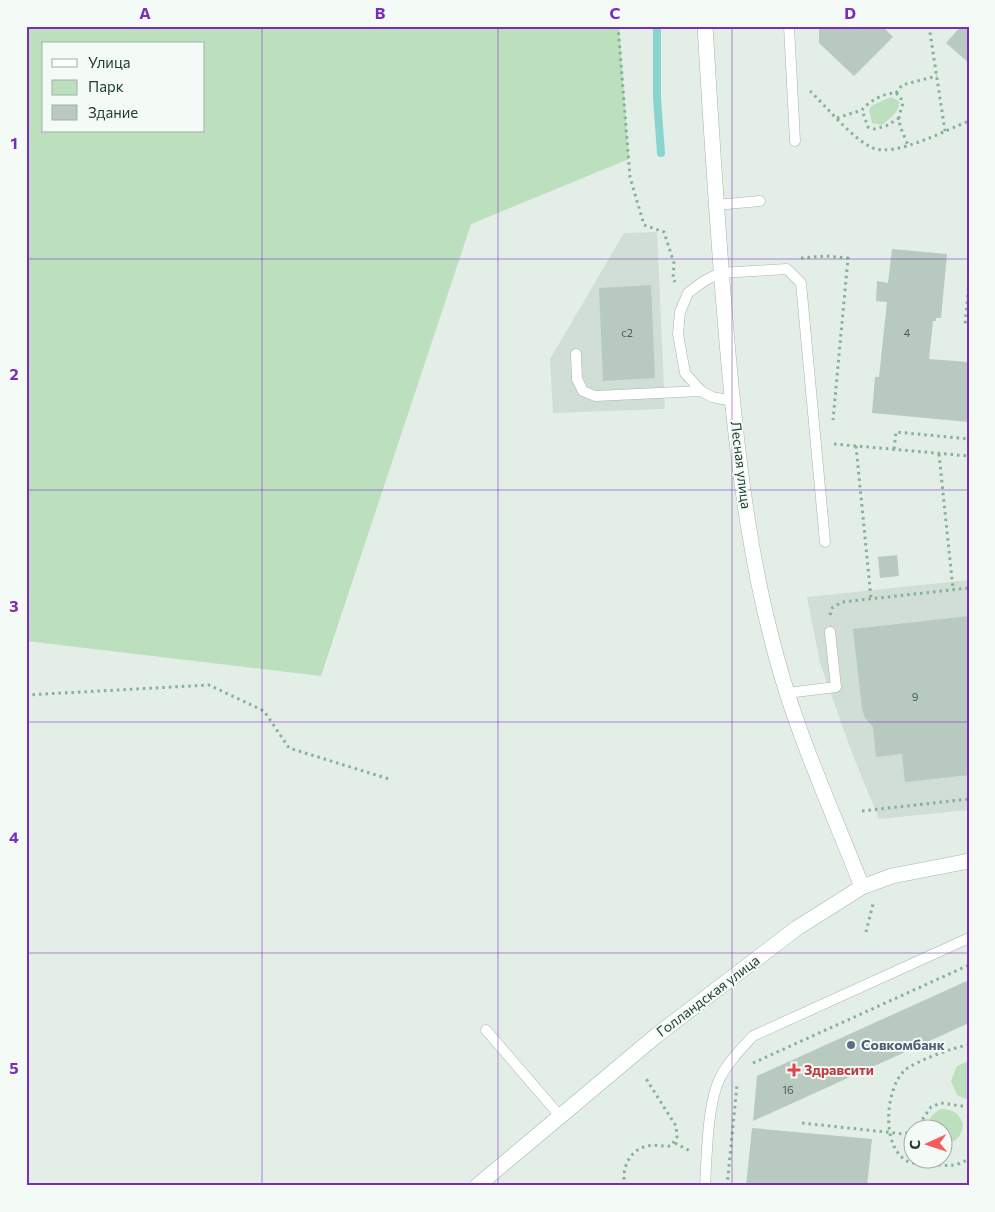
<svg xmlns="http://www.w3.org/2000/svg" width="995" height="1212" font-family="Commissioner,sans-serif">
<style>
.built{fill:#d1ded5}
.green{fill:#bcdfbd;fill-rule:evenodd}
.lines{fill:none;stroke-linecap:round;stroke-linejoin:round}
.stream{stroke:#8ad4cf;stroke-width:8}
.building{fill:#b8c9bf}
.lane-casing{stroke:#a5b6ad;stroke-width:11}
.street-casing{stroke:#a5b6ad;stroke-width:16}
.secondary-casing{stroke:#a1baac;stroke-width:16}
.path{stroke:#83b299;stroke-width:3;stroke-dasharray:2.5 4;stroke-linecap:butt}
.lane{stroke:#fff;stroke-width:10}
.street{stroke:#fff;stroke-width:15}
.secondary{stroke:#fff;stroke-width:15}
.grid{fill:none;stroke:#7b2cbf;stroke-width:1;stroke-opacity:0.55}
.service-dot{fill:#5c6f8a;stroke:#f4faf6;stroke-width:2}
.health-dot{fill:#e0444e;stroke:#f4faf6;stroke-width:2}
.labels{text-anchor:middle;stroke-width:4;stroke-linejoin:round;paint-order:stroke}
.number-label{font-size:11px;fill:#486254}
.street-label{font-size:14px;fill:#224031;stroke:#f4faf6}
.service-label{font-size:14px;font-weight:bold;fill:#4e5e75;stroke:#f4faf6;text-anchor:start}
.health-label{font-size:14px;font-weight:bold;fill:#be3a42;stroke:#f4faf6;text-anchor:start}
.neatline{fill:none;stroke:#7b2cbf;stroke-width:2}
.grid-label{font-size:16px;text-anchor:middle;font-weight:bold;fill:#7b2cbf}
</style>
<rect width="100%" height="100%" fill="#e3eee7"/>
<g class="built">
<path d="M657,232l8,177 -112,4 -3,-54 74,-126z"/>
<path d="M969,580v230l-90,9 -27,-66 -32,-90 -13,-66z"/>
</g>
<g class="green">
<path d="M26,26h593l10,133 -158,65 -150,452 -295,-35zM44,44h160v87h-160z"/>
<path d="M891,97l8,4c2,10 -10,18 -17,24l-10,-2 -3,-13 2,-4z"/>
<path d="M969,1061v39l-12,-5 -6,-14 6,-15z"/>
<path d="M941,1109c13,0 19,5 22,16 -2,13 -8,18 -20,19l-1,-14 -13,-1c-2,-10 3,-15 12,-20z"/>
</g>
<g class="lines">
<path class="stream" d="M657,26v73l4,54"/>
</g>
<g class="building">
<path d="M819,26h63l11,11 -39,39 -35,-33z"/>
<path d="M961,26h8v37l-23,-20z"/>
<path d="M892,249l55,5 -6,64h-5v3h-3l-4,38 40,3v60l-97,-9 3,-36h4l8,-75 -11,-1 1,-20 11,2z"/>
<path d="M651,285l4,93 -52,3 -4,-93z"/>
<path d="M897,555l2,21 -19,2 -2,-21z"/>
<path d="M969,616v159l-64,7 -3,-28 -26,3 -3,-30 -8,-9 -3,-9 -9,-80z"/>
<path d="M969,980v43l-216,98 4,-45z"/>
<path d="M752,1128l120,11 -5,47h-121z"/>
</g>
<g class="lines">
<g class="lane-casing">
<g id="lane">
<path d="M789,26l6,115"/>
<path d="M716,205l44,-4"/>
<path d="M576,354l1,25 6,12 12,5 106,-5"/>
<path d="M733,401l-21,-4 -11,-6 -16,-18 -7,-39 2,-22 8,-19 16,-12 16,-8 67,-4 14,14 24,259"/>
<path d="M787,693l49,-6 -6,-55"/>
<path d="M486,1030l74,86"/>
<path d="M705,1186c2,-30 2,-82 15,-108 8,-16 21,-29 33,-42l216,-98"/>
</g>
</g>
<g class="street-casing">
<path id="street" d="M705,26c7,117 14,233 25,349 9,96 21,191 47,284 21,78 56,153 85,228"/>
</g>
<g class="secondary-casing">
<path id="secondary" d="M477,1186l180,-151 140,-107 65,-41 30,-11 77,-15"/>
</g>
<g class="path">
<path d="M618,26l12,151 14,48 20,7 10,31 -1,16 2,3"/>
<path d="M929,26l16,105"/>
<path d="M810,91c17,16 42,48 63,57 23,9 73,-18 96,-27"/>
<path d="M896,93l6,-8 35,-9"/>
<path d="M837,118l25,-8"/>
<path d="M899,118l-13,8 -12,3 -6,-2 -6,-17c7,-9 22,-17 34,-17 12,11 4,14 3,25 0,8 6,20 9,27"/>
<path d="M801,258l25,-2 22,2 -15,162"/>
<path d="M969,282l-4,43h4"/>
<path d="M834,444l135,12"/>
<path d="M856,446l15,152"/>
<path d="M894,449l2,-17 73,7"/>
<path d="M939,454l14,135"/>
<path d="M830,615l2,-7 10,-6 127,-14"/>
<path d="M26,695l183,-10 55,26 25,37 100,31"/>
<path d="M862,811l107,-12"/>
<path d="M866,932l7,-28"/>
<path d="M969,1045c-15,2 -53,16 -64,25 -20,18 -25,79 4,92 7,2 16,2 23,2 17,2 22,3 37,-5"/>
<path d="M753,1063l216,-98"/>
<path d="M802,1123l102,11 8,-3"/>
<path d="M915,1130l16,-23 10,-4 28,4"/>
<path d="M675,1143l15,8"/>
<path d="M625,1186c-4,-17 4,-36 22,-40 8,-2 16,1 24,0l6,-9 -1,-11 -31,-49"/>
<path d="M727,1186l10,-101"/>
</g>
<use href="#lane" class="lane"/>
<use href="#street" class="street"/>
<use href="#secondary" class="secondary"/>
</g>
<path class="grid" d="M262,26v1160M498,26v1160M732,26v1160M26,259h943M26,490h943M26,722h943M26,953h943"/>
<circle class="service-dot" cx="851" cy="1045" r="5"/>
<path class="health-dot" d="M791.5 1062.5h5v5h5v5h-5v5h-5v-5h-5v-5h5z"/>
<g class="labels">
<g class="number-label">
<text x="627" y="337">с2</text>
<text x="907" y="337">4</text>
<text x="915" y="701">9</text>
<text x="788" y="1094">16</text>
</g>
<g class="street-label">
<text transform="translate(741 465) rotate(83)" y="5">Лесная улица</text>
<text transform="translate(708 996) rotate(-37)" y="5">Голландская улица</text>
</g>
<g class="service-label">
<text x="861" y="1050">Совкомбанк</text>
</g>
<g class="health-label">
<text x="804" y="1075">Здравсити</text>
</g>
</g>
<rect width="995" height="1212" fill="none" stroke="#f4faf6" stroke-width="55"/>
<rect x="42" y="42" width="162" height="90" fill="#f4faf6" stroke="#a0b0a7"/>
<rect x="52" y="59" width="25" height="8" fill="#ffffff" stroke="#a0b0a7"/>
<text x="88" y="68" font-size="15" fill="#224031">Улица</text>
<rect x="52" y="80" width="25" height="15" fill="#bcdfbd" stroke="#a0b0a7"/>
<text x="88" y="92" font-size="15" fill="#224031">Парк</text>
<rect x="52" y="105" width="25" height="15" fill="#b8c9bf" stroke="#a0b0a7"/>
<text x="88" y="118" font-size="15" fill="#224031">Здание</text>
<g transform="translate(928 1144) rotate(267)"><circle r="24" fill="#f4faf6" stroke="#a0b0a7"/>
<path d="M0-4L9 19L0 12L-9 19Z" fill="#f65c59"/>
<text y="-8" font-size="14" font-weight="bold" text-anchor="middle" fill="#224031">С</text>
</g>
<rect x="28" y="28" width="940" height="1156" class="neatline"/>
<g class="grid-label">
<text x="145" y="19">A</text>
<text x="380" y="19">B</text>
<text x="615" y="19">C</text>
<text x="850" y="19">D</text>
<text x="14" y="149">1</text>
<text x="14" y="380">2</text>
<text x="14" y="612">3</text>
<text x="14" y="843">4</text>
<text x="14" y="1074">5</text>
</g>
</svg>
